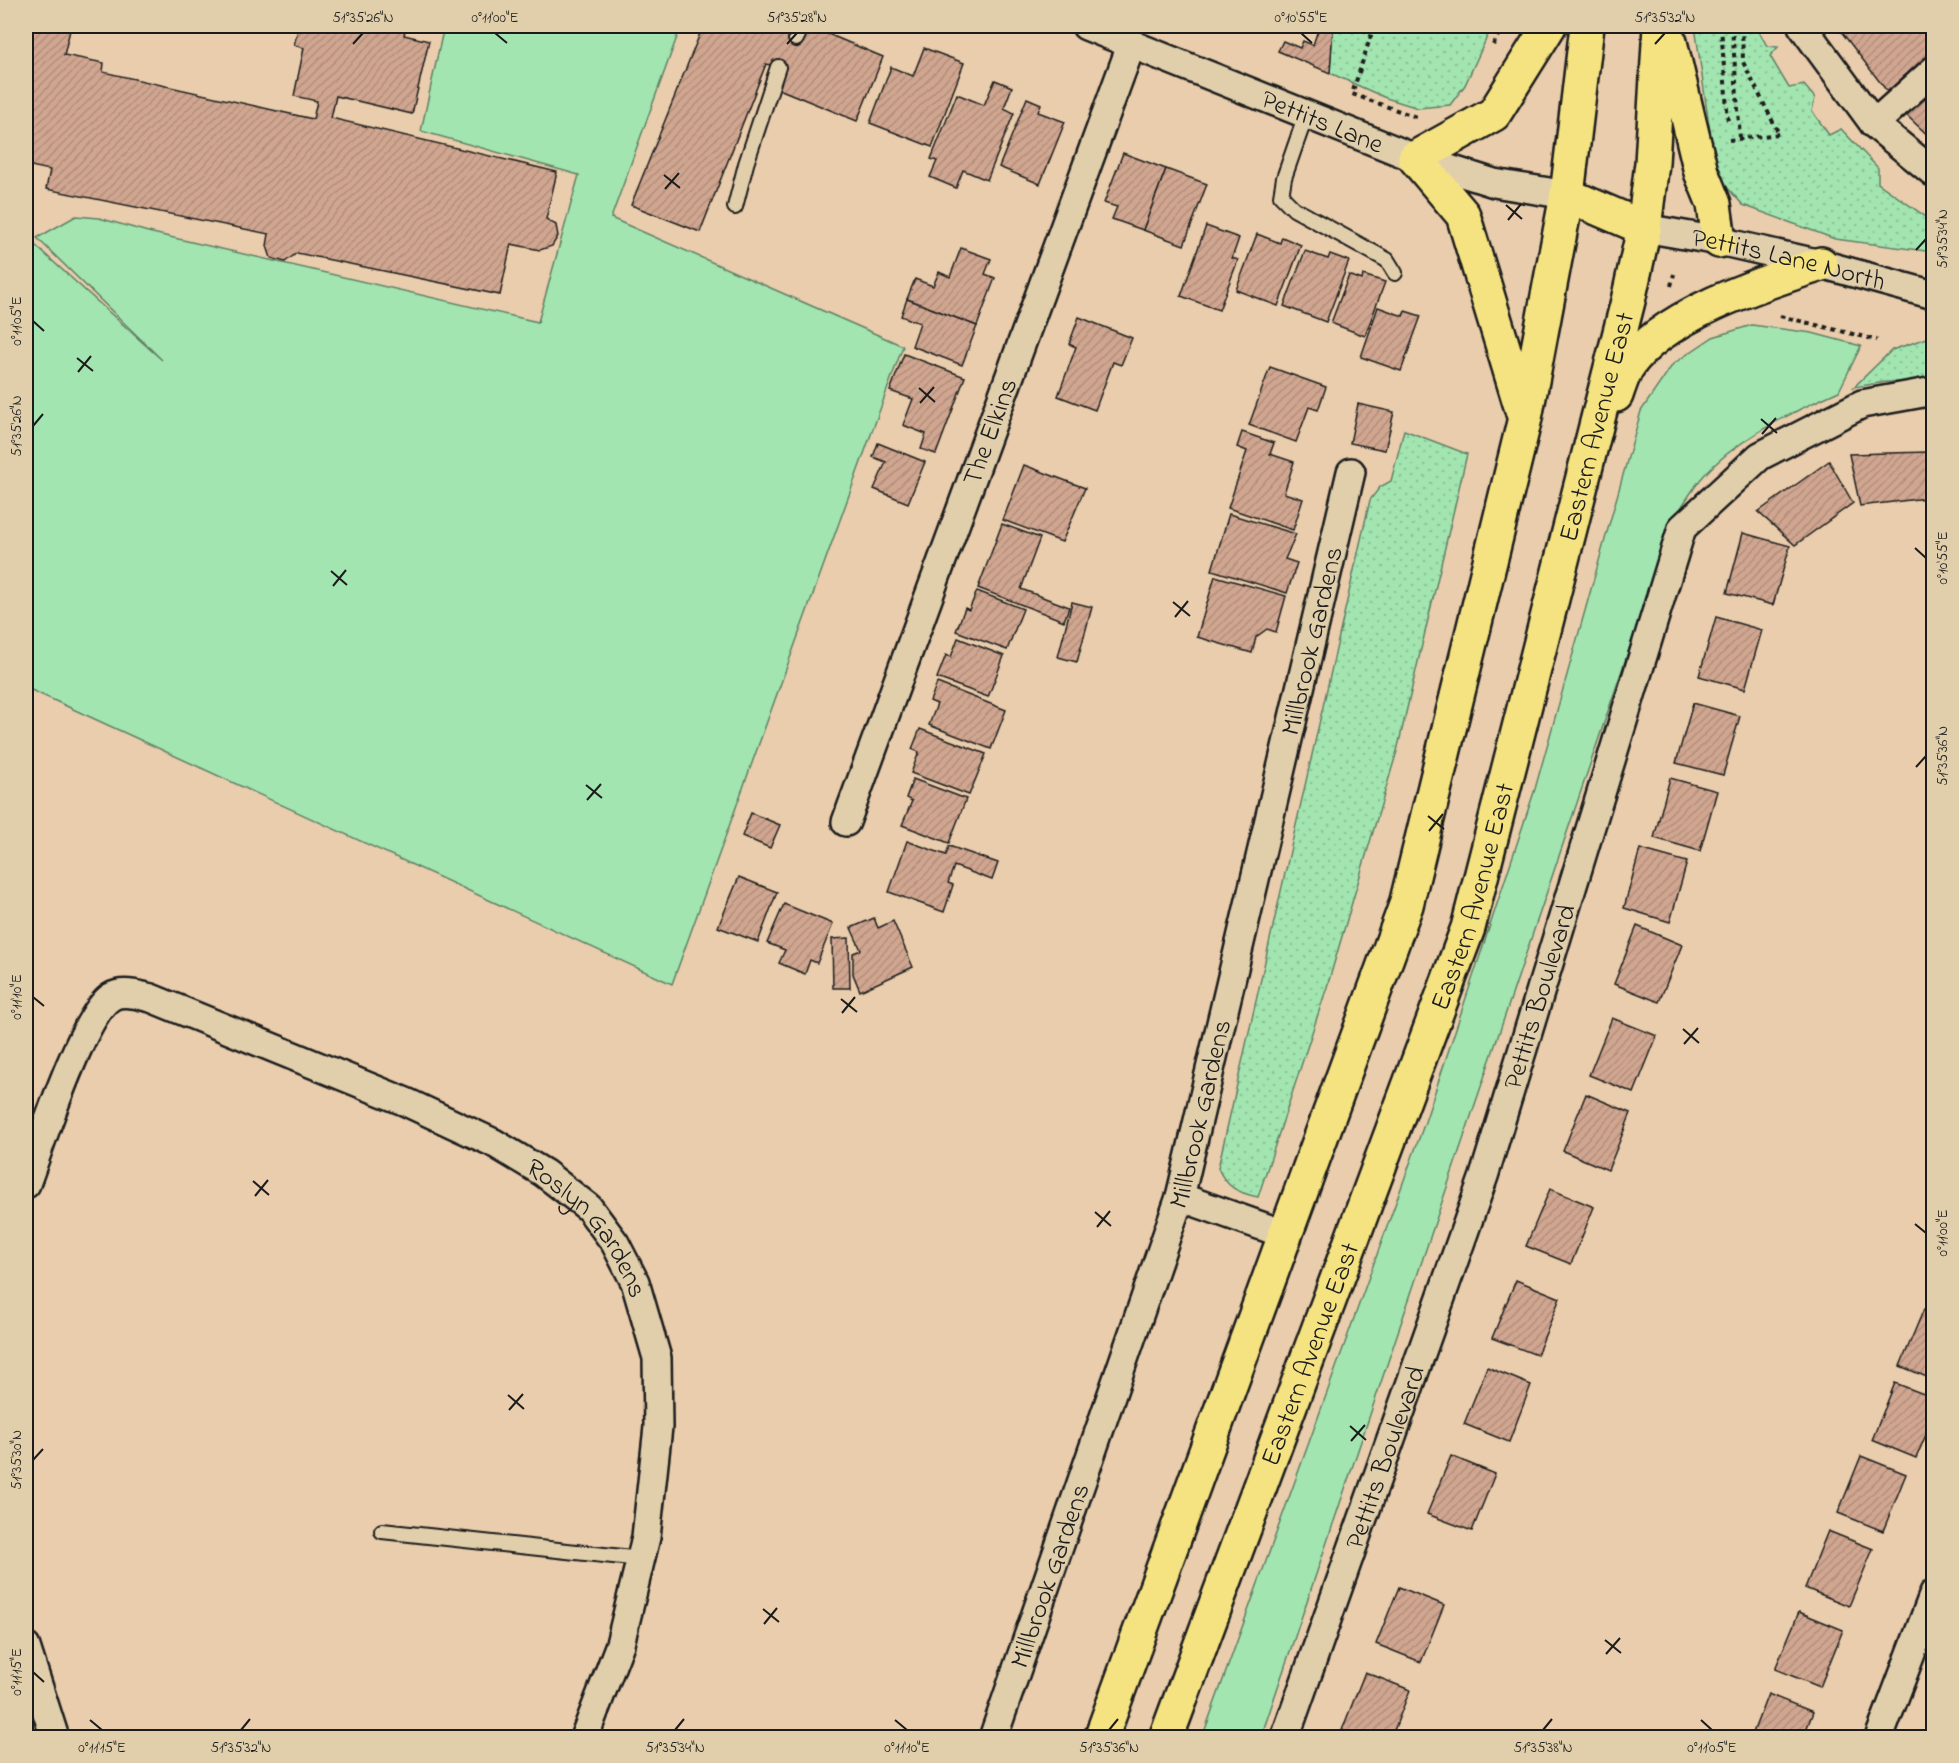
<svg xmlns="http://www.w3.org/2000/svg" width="1959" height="1763" font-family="'Indie Flower',sans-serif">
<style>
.grass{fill:url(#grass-dots);stroke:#5f8066;stroke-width:1.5}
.green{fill:#a2e5b0;stroke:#5f8066;stroke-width:1.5}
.building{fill:url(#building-hatch);stroke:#1c1c1c;stroke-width:1.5}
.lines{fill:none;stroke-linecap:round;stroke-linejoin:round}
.lane-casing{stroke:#1c1c1c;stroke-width:18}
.street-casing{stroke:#1c1c1c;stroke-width:32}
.highway-casing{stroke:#1c1c1c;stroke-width:38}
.path{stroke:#1c1c1c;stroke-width:4;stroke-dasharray:4.5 4.5;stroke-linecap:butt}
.lane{stroke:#e1cfac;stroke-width:14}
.street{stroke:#e1cfac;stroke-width:27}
.highway{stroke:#f5e382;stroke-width:33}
.ticks{fill:none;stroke:#1c1c1c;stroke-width:2}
.labels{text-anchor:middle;stroke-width:6;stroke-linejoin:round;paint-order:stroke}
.street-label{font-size:27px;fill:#1c1c1c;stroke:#e1cfac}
.neatline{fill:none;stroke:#1c1c1c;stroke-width:2}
.ticks-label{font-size:15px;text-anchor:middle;fill:#1c1c1c}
</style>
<defs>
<pattern id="grass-dots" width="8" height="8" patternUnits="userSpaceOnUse" patternTransform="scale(1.5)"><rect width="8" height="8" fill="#a2e5b0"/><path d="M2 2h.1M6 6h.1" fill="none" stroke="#8bc497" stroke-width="1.8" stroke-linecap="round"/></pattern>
<pattern id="building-hatch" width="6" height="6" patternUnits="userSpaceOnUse" patternTransform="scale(1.5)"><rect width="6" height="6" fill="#d0a690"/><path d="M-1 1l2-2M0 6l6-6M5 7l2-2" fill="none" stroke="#b28e7c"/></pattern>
</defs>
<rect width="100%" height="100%" fill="#e9cdac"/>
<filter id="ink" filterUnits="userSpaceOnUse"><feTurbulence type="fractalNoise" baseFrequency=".0167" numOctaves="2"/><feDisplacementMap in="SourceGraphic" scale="12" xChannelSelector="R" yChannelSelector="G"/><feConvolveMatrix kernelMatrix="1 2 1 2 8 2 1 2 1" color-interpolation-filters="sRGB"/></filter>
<g filter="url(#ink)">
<g class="grass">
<path d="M1333,26h159l-27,59 -15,20 -32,3 -32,-10 -56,-25z"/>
<path d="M1695,26h61l11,20 11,1 -8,9 19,32 15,-3 11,13 -3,13 17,24 12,-6 37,39v15l55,39v30l-98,-13 -92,-34 -17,-19 -13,-33z"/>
<path d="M1933,336v46h-47l-32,5 38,-37z"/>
<path d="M1404,430l63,24 -70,297 -70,236 -69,210c-20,-4 -32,-10 -40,-29l152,-668 10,-13 11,-6z"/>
</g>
<g class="green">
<path d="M444,26h237l-70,192 292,128 -231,638 -645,-296 -1,1v-452l136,123 -125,-122 39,-22 23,2 49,14 390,90 41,-147 -158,-44z"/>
<path d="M1752,325l60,8 49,13 -22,45c-45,20 -107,50 -139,89 -10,13 -19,28 -28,42l-411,1215 -59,1 223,-616 110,-333 106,-378 32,-47 40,-27z"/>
</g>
<g class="building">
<path d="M26,26h45l-7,29 40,8 -1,9 210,47 4,-18 -23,-5 10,-48 -10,-3 5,-19h107l-2,9 25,6 -17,73 -76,-18 -5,22 226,54 -11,47 10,6 2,11 -6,10 -12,4 -29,-6 -11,51 -203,-42 -12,9 -14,-4 -4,-12 2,-12 -223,-45 4,-19 -24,-5z"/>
<path d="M703,26h70l-1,3 30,13 7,-16 74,31 -26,64 -83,-34 9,-19 -17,-4 -66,168 -69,-27z"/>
<path d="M1837,26h97v29l-45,39z"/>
<path d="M1319,27l14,1 -3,45 -52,-22 5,-10 17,7 3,-7 10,4z"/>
<path d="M924,48l40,15 -32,84 -62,-24 21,-56 22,9z"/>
<path d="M1934,77v64l-33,-31z"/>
<path d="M995,80l17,7 -8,21 10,5 -27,67 -24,-10 -7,18 -26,-11 7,-16 -6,-2 26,-65 27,11z"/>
<path d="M1027,98l14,6 -3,8 27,10 -25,62 -41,-17z"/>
<path d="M1123,153l43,16 -23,61 -31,-11 5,-12 -13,-4z"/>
<path d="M1166,169l41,15 -23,61 -41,-15z"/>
<path d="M1206,226l33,12 -7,20 6,2 -19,50 -38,-14z"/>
<path d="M1257,234l23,9 2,-6 19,8 -23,61 -42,-16z"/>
<path d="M961,248l30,11 -6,15 10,4 -18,48 -70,-27 8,-20 18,7 6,-14 11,5z"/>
<path d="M1305,251l23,8 2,-5 19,7 -23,61 -42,-16z"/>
<path d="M1349,275l13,5 1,-5 22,7 -20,54 -34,-13z"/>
<path d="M907,299l70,27 -15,39 -50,-19 8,-23 -19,-7z"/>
<path d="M1378,307l25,9 2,-5 16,5 -20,55 -40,-14z"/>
<path d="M1079,317l53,21 -11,27 -8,-3 -18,48 -37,-14 18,-49 -7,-3z"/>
<path d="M904,354l61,23 -29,77 -15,-5 5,-15 -23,-9 10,-26 -23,-8z"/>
<path d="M1270,367l56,20 -8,23 -9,-3 -13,35 -47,-17z"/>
<path d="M1358,404l36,8 -9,38 -35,-7z"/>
<path d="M1242,432l32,11 -4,11 24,8 -10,31 19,6 -10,31 -65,-22 19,-57 -10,-4z"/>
<path d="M878,443l47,19 -17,41 -34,-14 12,-27 -13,-5z"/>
<path d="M1930,452l4,45 -74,9 -11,-52z"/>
<path d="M1829,461l24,42 -58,42 -37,-33z"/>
<path d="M1024,465l61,23 -23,54 -59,-22z"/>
<path d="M1229,514l67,20 -11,25 12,4 -10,30 -75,-23z"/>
<path d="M1002,524l38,14 -19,51 48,18 -5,14 -86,-33z"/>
<path d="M1743,533l47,13 -17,59 -46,-12z"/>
<path d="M1215,576l71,20 -10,36 -9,-3 -11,8 -4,16 -55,-16z"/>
<path d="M977,591l46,18 -16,41 -51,-19 9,-23 4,2z"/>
<path d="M1072,602l20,5 -15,55 -19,-5z"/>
<path d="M1716,617l46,13 -17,59 -46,-13z"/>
<path d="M958,638l46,18 -16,41 -51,-19 9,-23 5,2z"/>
<path d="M937,683l69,27 -15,39 -62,-24 8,-21 -7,-3z"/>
<path d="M1693,703l47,13 -17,59 -47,-12z"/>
<path d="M920,729l66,25 -17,41 -58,-22 8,-21 -7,-3z"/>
<path d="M1670,778l47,13 -17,60 -46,-13z"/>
<path d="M913,779l53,20 -17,44 -47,-18 10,-24 -6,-3z"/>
<path d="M751,813l29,12 -10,23 -28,-12z"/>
<path d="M907,841l39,14 3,-9 49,17 -6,17 -38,-14 -6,17 5,2 -9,27 -55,-20z"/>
<path d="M1640,849l47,13 -17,60 -46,-14z"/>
<path d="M739,877l38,15 -19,50 -40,-15z"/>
<path d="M784,904l49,20 -16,39 -7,-3 -5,14 -26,-11 6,-13 -18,-7z"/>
<path d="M874,918l4,10 15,-7 20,46 -53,24 -7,-17v-21l8,-3 -10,-22z"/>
<path d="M1637,926l45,19 -23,57 -45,-18z"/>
<path d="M849,938l1,50h-17l-1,-49z"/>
<path d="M1612,1018l45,18 -23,57 -45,-18z"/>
<path d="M1586,1094l45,19 -23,57 -45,-19z"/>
<path d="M1550,1189l44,18 -23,57 -45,-18z"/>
<path d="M1516,1280l44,18 -23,57 -45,-17z"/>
<path d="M1924,1309l10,4v67l-34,-14z"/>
<path d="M1487,1367l44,18 -22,57 -45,-18z"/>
<path d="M1895,1383l39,15v18l-18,42 -44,-18z"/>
<path d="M1451,1456l44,18 -23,57 -45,-17z"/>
<path d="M1861,1456l45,18 -23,57 -45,-18z"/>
<path d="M1828,1531l45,18 -24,57 -44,-18z"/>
<path d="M1399,1587l45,18 -23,57 -45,-18z"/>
<path d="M1799,1612l44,18 -23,57 -45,-18z"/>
<path d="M1365,1672l45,18 -19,48h-30l-19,-8z"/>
<path d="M1768,1694l45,18 -10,26h-52z"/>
</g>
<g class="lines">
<g class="lane-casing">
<g id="lane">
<path d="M796,39l6,-13"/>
<path d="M1307,112l-23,66 -3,18 13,13 93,51 8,13"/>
<path d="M735,207l11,-43 32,-97"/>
<path d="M382,1531l259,28"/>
</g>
</g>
<g class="street-casing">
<g id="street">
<path id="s1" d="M1086,26l329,132 79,25 73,12"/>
<path d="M1802,26l72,98 60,49"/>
<path d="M1874,124l60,-54"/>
<path id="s2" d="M1644,228l75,13 102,23 113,31"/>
<path id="s3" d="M846,822l286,-779"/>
<path id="s4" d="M26,1184c14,-38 56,-169 85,-187 11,-7 28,-2 40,1l255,104 88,41 50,30 45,35 26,35 20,39 22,76 1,69 -12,110 -26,107 -36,94"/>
<path d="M1180,1197l104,37"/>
<path d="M26,1647l29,91"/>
<path id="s5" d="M993,1738l187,-541 171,-725"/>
<path id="s6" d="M1285,1738l199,-562 198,-648 78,-72 102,-52 72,-13"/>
<path d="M1879,1738l55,-145"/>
</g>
</g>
<g class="highway-casing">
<g id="highway">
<path d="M1670,42l31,130 13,32 5,37"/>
<path d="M1567,195l77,33"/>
<path d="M1616,395c3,-9 6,-18 10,-26 32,-53 139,-87 195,-105"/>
<path d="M1523,413l-60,-198 -48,-57 79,-44 55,-88"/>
<path d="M1101,1738l305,-833 119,-487 42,-223 20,-169"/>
<path id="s7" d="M1166,1738l302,-810 160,-627 16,-73 8,-65 8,-137"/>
</g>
</g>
<g class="path">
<path d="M1374,26l-22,68 64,23"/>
<path d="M1721,26l7,97"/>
<path d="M1732,26l8,112"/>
<path d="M1493,45l10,-19"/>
<path d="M1729,140l50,-6 -36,-72 -1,-36"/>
<path d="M1671,286l3,-12"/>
<path d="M1780,316l97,24"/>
</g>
<use href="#lane" class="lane"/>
<use href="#street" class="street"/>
<use href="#highway" class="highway"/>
</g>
</g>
<path class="ticks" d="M495,33l12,10M1301,33l11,10M353,44l10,-11M787,44l10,-11M1655,44l10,-11M664,175l16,13M665,189l14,-16M1506,205l16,14M1508,220l13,-16M1916,250l10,-11M33,321l11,10M77,358l16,13M78,372l13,-16M919,388l16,14M920,403l14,-16M1761,419l16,14M33,426l10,-12M1762,434l14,-16M1915,548l11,10M331,571l16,14M333,586l13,-16M1173,602l17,14M1175,617l13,-16M1916,767l10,-11M586,785l16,13M587,800l14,-16M1428,816l16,13M1429,831l14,-17M33,997l11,9M841,999l16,13M842,1013l13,-16M1683,1029l16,14M1684,1044l14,-16M253,1181l16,14M255,1196l13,-16M1095,1212l16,14M1915,1224l11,9M1097,1227l13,-16M508,1395l16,14M509,1410l14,-16M1350,1426l16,14M1351,1441l14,-16M33,1460l10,-11M763,1609l16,13M764,1624l13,-16M1605,1640l16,13M1606,1654l14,-16M33,1672l11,10M90,1720l12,10M895,1720l12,10M1701,1720l11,10M241,1730l9,-11M675,1730l9,-11M1109,1730l9,-11M1543,1730l9,-11"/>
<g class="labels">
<g class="street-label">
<text dy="9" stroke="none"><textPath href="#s1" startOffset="255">Pettits Lane</textPath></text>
<text dy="9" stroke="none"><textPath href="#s2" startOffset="148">Pettits Lane North</textPath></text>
<text dy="9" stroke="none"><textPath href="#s7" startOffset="1382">Eastern Avenue East</textPath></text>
<text dy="9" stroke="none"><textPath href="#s3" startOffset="416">The Elkins</textPath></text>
<text dy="9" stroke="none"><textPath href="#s5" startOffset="1144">Millbrook Gardens</textPath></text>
<text dy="9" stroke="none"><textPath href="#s7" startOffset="896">Eastern Avenue East</textPath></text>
<text dy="9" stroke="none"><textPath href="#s6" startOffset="784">Pettits Boulevard</textPath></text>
<text dy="9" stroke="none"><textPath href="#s5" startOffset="658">Millbrook Gardens</textPath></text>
<text dy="9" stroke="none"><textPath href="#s4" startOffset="750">Roslyn Gardens</textPath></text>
<text dy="9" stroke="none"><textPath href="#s7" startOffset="410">Eastern Avenue East</textPath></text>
<text dy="9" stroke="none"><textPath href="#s6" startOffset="298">Pettits Boulevard</textPath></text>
<text dy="9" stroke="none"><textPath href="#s5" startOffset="172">Millbrook Gardens</textPath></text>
</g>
</g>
<rect width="1959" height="1763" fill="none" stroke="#e1cfac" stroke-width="66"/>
<rect x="33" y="33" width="1893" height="1697" class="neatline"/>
<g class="ticks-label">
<text x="363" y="22">51°35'26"N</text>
<text x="495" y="22">0°11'00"E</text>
<text x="797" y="22">51°35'28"N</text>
<text x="1301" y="22">0°10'55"E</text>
<text x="1665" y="22">51°35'32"N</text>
<text transform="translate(1942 239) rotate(-90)" y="5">51°35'34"N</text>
<text transform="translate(16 321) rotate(-90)" y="5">0°11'05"E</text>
<text transform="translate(16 426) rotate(-90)" y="5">51°35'26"N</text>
<text transform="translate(1942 558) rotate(-90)" y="5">0°10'55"E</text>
<text transform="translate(1942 756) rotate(-90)" y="5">51°35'36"N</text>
<text transform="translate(16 997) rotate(-90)" y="5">0°11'10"E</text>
<text transform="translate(1942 1233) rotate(-90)" y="5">0°11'00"E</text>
<text transform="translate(16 1460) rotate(-90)" y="5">51°35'30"N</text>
<text transform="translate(16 1672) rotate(-90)" y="5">0°11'15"E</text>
<text x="102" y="1752">0°11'15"E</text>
<text x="241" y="1752">51°35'32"N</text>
<text x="675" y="1752">51°35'34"N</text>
<text x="907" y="1752">0°11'10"E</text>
<text x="1109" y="1752">51°35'36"N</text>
<text x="1543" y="1752">51°35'38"N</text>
<text x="1712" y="1752">0°11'05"E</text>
</g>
</svg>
